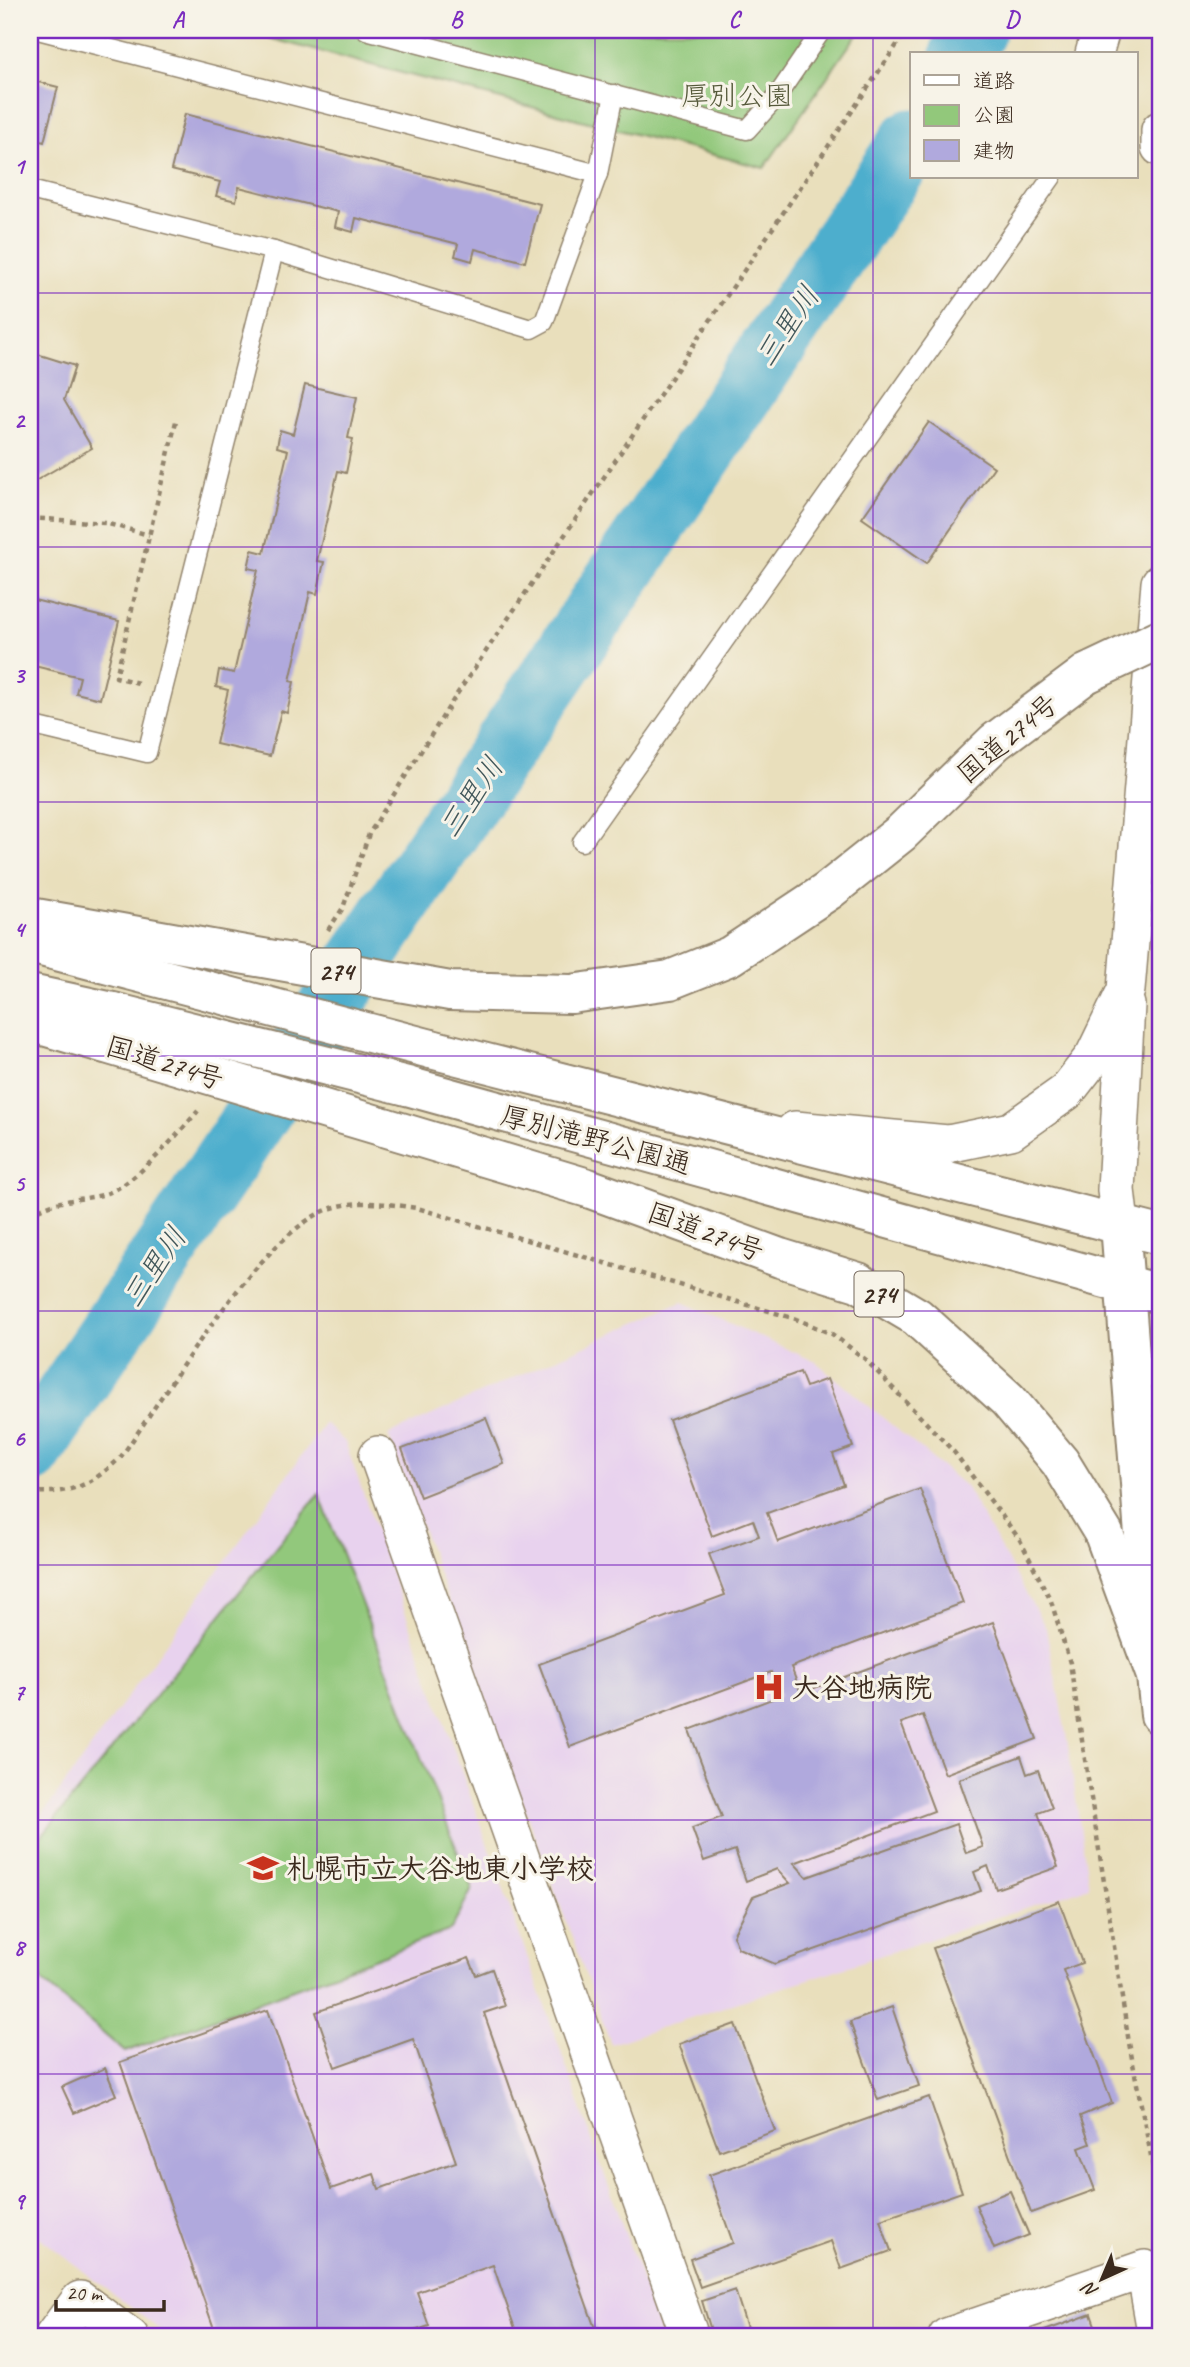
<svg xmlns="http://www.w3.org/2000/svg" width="1190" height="2367" font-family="Caveat,'Klee One',sans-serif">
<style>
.built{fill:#e8d2ee}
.green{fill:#92c87b;stroke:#66794c;stroke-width:2}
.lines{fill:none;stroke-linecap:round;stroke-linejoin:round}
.river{stroke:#4eaecd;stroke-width:65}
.building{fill:#b0a9dd}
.service-casing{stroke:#92846d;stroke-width:21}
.minor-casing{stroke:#92846d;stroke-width:40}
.secondary-casing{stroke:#92846d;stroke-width:42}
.trunk-casing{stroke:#92846d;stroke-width:42}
.path{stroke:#92846d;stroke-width:4.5;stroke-dasharray:5 5;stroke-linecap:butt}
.service{stroke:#fff;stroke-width:18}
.minor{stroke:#fff;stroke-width:37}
.secondary{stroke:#fff;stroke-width:38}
.trunk{stroke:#fff;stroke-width:38}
.secondary-bridge-casing{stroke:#92846d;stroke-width:42;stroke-linecap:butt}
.trunk-bridge-casing{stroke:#92846d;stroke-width:42;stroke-linecap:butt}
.secondary-bridge{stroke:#fff;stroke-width:38}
.trunk-bridge{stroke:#fff;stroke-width:38}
.grid{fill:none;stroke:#7b2cbf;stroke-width:2;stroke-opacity:0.55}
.labels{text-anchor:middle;stroke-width:6;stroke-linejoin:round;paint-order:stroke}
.shield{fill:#f7f3e8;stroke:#73665b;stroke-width:2}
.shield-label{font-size:26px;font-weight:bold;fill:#3b2a1e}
.park-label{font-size:28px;fill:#55593a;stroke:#f7f3e8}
.street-label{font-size:28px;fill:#3b2a1e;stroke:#f7f3e8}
.poi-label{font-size:28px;font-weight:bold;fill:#3b2a1e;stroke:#f7f3e8;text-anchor:start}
.water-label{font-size:30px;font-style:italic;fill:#42585b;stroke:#f7f3e8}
.neatline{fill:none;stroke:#7b2cbf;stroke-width:2.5}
.grid-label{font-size:23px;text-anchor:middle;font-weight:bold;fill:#7b2cbf}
</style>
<rect width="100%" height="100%" fill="#f7f3e8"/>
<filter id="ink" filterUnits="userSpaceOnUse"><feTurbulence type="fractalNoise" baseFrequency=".0143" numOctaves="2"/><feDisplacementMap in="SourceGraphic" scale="14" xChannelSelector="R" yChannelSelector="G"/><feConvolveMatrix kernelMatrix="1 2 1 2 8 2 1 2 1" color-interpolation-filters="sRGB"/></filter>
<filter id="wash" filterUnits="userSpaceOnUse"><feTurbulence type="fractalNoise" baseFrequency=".00686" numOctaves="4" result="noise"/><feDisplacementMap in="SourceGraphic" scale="28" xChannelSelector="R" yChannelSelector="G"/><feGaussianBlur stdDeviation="1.57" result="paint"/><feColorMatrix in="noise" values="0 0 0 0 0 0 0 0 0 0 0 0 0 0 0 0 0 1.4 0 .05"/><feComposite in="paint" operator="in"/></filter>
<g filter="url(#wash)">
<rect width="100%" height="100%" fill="#e9dfbc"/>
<g class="built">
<path d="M682,1302l134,60 149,124 81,142 22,117 21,142 -478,157 -223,-609z"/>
<path d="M325,1423l20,19 317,895h-493l-139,-107v-398z"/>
</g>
<g class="green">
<path d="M238,30h622l-96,138z"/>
<path d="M319,1494l153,395 -21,41 -326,122 -95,-81v-121z"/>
</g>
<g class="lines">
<g class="river">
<path d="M962,54l12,-24"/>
<path d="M30,1452l882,-1311"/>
</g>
</g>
<g id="blocks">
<g class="building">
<path d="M30,80l28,7 -14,55 -14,-4z"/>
<path d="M185,114l355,90 -15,58 -50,-13 -3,12 -17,-5 3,-12 -102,-26 -3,14 -18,-5 3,-15 -99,-25 -3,14 -20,-5 4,-14 -49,-12z"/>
<path d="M37,354l38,12 -11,34 28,48 -62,36v-106z"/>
<path d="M305,385l52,12 -9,41 5,1 -7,34 -8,-2 -21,90 7,1 -7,32 -7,-2 -20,89 4,1 -7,31 -6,-2 -11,45 -54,-12 12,-54 -12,-3 3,-17 15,3 24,-103 -10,-2 4,-18 12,3 24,-103 -11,-3 3,-17 13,4z"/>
<path d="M929,422l65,45 -67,96 -65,-45z"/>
<path d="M30,599l89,22 -19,78 -24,-6 4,-16 -50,-12z"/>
<path d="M800,1372l6,15 21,-8 26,68 -20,7 11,31 -77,28 11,29 142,-53 43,114 -172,64 10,26 192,-71 44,117 -92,35 -22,-59 -22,8 33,88 -140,52 13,14 149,-53 10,29 17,-6 -24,-68 62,-23 6,18 11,-4 14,38 -14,5 20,54 -62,22 -8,-23 -14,6 7,19 -206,73 -37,-16 -5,-13 20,-38 37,-14 -13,-14 -31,12 -11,-31 -31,11 -12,-33 30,-11 -33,-87 91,-34 -9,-24 -201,75 -31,-83 186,-69 -16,-41 50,-18 -6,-16 -41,16 -43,-116z"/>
<path d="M486,1418l18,46 -84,33 -18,-48z"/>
<path d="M1059,1901l23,62 -19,7 49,133 -32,13 10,28 -11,4 16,42 -64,23 -98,-265z"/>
<path d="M469,1958l7,17 16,-6 13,37 -21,7 114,324h-80l-25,-72 -76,27 12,34 -33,11h-179l-97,-275 148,-52 63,179 43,-15 5,15 77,-27 -43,-123 -78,28 -19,-55z"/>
<path d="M892,2007l27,79 -41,14 -28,-78z"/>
<path d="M735,2024l40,107 -56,20 -40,-107z"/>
<path d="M105,2068l11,27 -42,18 -12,-26z"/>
<path d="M929,2097l33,95 -82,28 11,31 -50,18 -10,-28 -131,46 -10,-28 43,-16 -24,-68z"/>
<path d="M1010,2191l19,44 -35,14 -18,-44z"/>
<path d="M735,2290l15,47h-37l-11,-36z"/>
<path d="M1091,2314l8,23h-71z"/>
</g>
</g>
</g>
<g filter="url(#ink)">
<use href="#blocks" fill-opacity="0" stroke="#92846d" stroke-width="2"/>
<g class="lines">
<g class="service-casing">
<g id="service">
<path d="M38,30l560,144"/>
<path d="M366,30l381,100 28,-31 47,-69"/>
<path d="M30,190l244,61 257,78 13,-7 54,-148 16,-80"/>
<path d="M30,725l117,28 127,-502"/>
<path d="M582,842l470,-665"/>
</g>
</g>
<g class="minor-casing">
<g id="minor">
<path d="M1094,54l7,-24"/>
<path d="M1160,130v17"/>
<path d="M795,1130l153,14 63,-13 55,-39 28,-36 32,-66 34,-407"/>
<path d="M1120,1224l-4,-34 10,-185"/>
<path d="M378,1455l312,882"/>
<path d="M53,2337l27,-37 50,37"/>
<path d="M947,2337l198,-68 12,68"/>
</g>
</g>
<g class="secondary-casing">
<g id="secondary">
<path d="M30,944l72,19"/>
<path d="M30,994l83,18"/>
<path d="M431,1049l729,186"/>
<path d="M407,1086l753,208"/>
</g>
</g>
<g class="trunk-casing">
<g id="trunk">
<path d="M30,917l74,13"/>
<path d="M571,994l99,-14 60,-24 98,-65 73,-58 94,-91 91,-68"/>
<path d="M30,1022l76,22"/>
<path d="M384,1127l204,61 192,70 78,24 59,35 91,83 52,62 44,72 52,142 4,39"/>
<path d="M1120,1224l31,402"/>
</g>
</g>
<g class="path">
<path d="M30,518l75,5 44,12"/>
<path d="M138,683l-22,-6 61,-260"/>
<path d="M328,930l15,-22 26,-74 88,-140 450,-664"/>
<path d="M30,1215c23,-16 46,-14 72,-20 30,-7 75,-60 96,-84"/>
<path d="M30,1492c42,2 60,-6 90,-34 46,-63 140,-227 212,-250 28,-9 57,-4 85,0l379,111 36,15 33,25 89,93 66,88 31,61 19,62 59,380 31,159"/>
</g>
<use href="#service" class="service"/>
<use href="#minor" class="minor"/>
<use href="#secondary" class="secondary"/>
<use href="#trunk" class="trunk"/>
<g class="secondary-bridge-casing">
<g id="secondary-bridge">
<path d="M102,963l329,86"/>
<path d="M113,1012l294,74"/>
</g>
</g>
<g class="trunk-bridge-casing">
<g id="trunk-bridge">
<path d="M1086,674l74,-35"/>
<path d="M104,930l346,61 121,3"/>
<path d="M106,1044l278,83"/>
</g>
</g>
<use href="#secondary-bridge" class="secondary-bridge"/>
<use href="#trunk-bridge" class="trunk-bridge"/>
</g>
</g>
<path class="grid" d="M317,30v2307M595,30v2307M873,30v2307M30,293h1130M30,547h1130M30,802h1130M30,1056h1130M30,1311h1130M30,1565h1130M30,1820h1130M30,2074h1130"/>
<defs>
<g id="hospital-bare" transform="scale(2.415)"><path d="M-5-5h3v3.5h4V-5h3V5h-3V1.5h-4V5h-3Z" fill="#c8321e" stroke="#f7f3e8" stroke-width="2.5" paint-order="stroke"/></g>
<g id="school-bare" transform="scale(2.415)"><path d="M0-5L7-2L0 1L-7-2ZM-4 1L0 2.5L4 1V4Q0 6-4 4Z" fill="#c8321e" stroke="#f7f3e8" stroke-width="2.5" paint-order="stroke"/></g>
</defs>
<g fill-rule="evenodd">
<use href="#hospital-bare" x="769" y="1687"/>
<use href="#school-bare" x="263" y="1868"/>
</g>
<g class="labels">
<g class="shield">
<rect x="311.5" y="948.5" width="49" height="45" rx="5"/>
<rect x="854.5" y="1271.5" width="49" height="45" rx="5"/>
</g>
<g class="shield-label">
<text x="336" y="980">274</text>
<text x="879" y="1303">274</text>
</g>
<g class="park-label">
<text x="737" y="105">厚別公園</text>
</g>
<g class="street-label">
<text transform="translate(1007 738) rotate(-40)" y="10">国道274号</text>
<text transform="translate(165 1062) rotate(17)" y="10">国道274号</text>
<text transform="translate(596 1139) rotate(15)" y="10">厚別滝野公園通</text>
<text transform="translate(706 1231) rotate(20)" y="10">国道274号</text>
</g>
<g class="poi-label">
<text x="792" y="1697">大谷地病院</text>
<text x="286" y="1878">札幌市立大谷地東小学校</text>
</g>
<g class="water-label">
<text transform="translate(787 326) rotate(-56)" y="10">三里川</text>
<text transform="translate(471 797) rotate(-56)" y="10">三里川</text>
<text transform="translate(154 1267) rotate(-56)" y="10">三里川</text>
</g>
</g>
<rect width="1190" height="2367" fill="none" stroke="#f7f3e8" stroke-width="77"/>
<rect x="910" y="52" width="228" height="126" fill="#f7f3e8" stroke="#aca397" stroke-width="2"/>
<rect x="924" y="75" width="35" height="10" fill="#ffffff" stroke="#aca397" stroke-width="2"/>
<text x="973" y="88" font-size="21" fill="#3b2a1e">道路</text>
<rect x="924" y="105" width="35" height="21" fill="#92c87b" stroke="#aca397" stroke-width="2"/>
<text x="973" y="122" font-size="21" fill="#3b2a1e">公園</text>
<rect x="924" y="140" width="35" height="21" fill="#b0a9dd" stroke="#aca397" stroke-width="2"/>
<text x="973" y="158" font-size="21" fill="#3b2a1e">建物</text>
<g transform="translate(1102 2279) rotate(224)" stroke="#f7f3e8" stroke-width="5" paint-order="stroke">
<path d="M0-5L12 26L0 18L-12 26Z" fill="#3b2a1e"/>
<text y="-10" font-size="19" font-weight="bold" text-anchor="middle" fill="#3b2a1e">N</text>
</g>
<path d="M56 2300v10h108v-10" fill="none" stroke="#3b2a1e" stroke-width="3.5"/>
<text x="66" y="2300" font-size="21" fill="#3b2a1e" stroke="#f7f3e8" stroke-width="5" paint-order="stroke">20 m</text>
<rect x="38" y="38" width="1114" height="2290" class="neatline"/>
<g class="grid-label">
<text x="178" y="27">A</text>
<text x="456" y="27">B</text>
<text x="734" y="27">C</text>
<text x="1012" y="27">D</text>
<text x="19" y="174">1</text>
<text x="19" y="428">2</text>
<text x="19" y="683">3</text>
<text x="19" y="937">4</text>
<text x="19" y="1191">5</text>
<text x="19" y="1446">6</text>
<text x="19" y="1700">7</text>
<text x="19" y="1955">8</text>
<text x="19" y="2209">9</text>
</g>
</svg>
